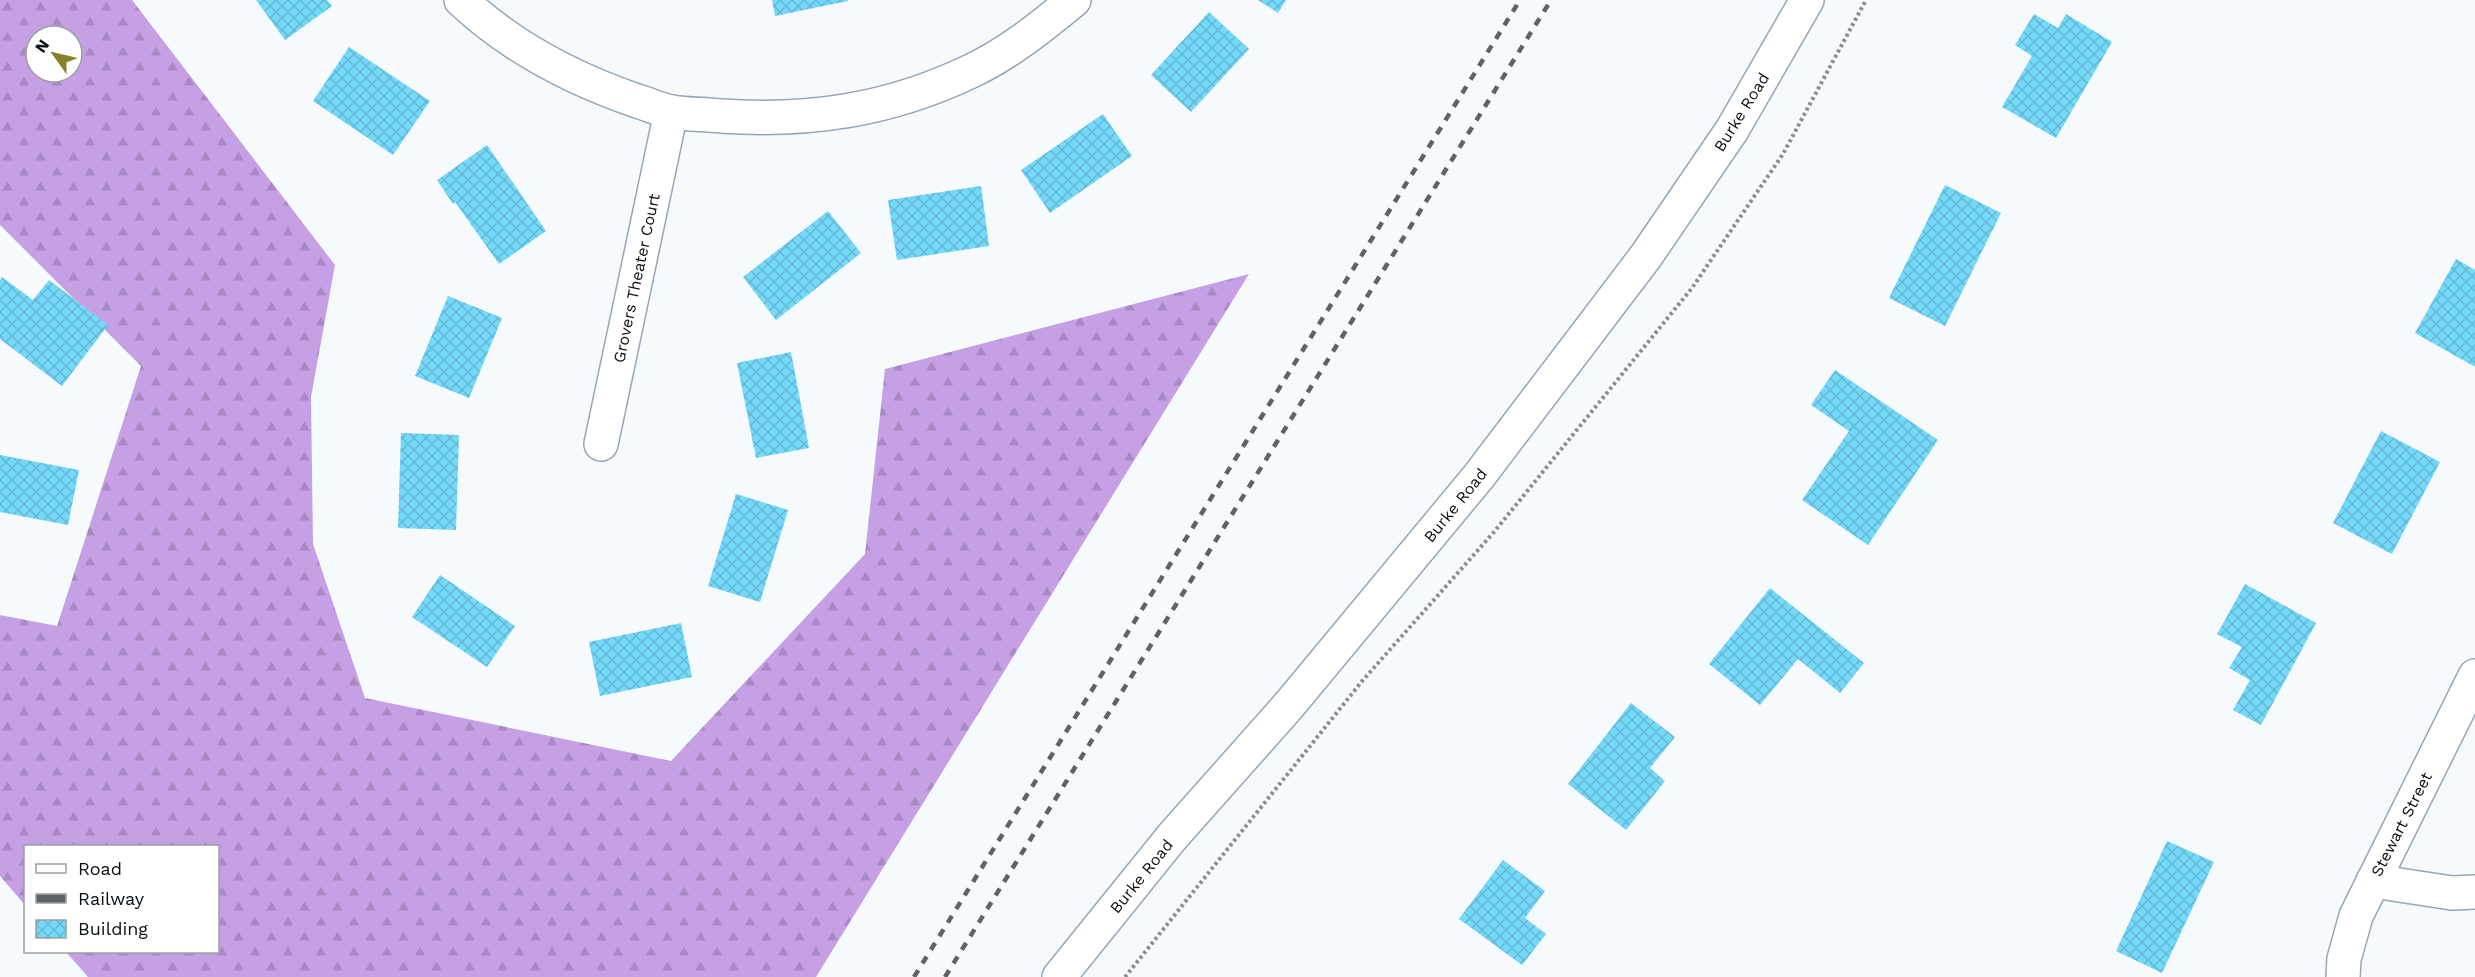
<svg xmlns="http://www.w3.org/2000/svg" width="2475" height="977" font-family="'Work Sans',sans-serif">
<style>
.forest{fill:url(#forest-firs);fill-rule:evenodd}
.building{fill:url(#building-cross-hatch)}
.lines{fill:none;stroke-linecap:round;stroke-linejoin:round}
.minor-casing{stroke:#97a6b7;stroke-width:36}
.tertiary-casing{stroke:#97a6b7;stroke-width:36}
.path{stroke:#898e91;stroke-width:4;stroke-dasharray:3 3;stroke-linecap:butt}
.minor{stroke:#fff;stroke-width:33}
.tertiary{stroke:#fff;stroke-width:33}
.rail{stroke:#5e6367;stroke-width:4.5;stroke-dasharray:8 8;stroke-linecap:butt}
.labels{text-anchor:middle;stroke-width:6;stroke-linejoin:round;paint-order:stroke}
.street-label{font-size:16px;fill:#090f14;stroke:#fff}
</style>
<defs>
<pattern id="forest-firs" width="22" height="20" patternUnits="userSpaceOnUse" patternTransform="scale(1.5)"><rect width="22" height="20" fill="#c6a0e5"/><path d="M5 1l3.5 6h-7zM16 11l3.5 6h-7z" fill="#a989c4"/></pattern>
<pattern id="building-cross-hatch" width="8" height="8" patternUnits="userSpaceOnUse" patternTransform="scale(1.5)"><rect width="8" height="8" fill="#74d8f9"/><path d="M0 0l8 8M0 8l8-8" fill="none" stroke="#63b8d5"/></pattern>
</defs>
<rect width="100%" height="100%" fill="#f6fafd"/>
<path class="forest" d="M0,0h132l203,265 -24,132 2,147 52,154 306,63 194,-207 20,-185 364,-95 -433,703h-728l-22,-25h152v-106h-192l-1,59 -25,-29v-261l57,11 84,-260 -141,-141zM36,36h36v36h-36z"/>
<g class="building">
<path d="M256,0h71l5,6 -47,34z"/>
<path d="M772,0h76v1l-73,15z"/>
<path d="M1258,0h28l-8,13z"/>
<path d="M1209,12l40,37 -58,63 -40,-37z"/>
<path d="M2034,14l24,14 8,-14 46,28 -56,96 -54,-31 30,-51 -17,-11z"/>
<path d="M349,47l81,54 -37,54 -80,-54z"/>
<path d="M1103,114l29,42 -82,57 -29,-43z"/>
<path d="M487,145l59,86 -47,33 -44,-62 -2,2 -16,-24z"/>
<path d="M1945,185l56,28 -56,113 -56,-28z"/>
<path d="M981,186l8,60 -92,14 -9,-60z"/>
<path d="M828,211l33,42 -85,67 -33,-43z"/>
<path d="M2456,259l19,11v97l-60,-34z"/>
<path d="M2,277l31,23 16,-20 59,45 -46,61 -62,-47v-59z"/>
<path d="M448,296l54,22 -33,80 -54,-22z"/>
<path d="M791,352l18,96 -53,10 -19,-95z"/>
<path d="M1835,370l103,70 -70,105 -66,-45 47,-69 -38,-26z"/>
<path d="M2381,431l59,31 -48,92 -59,-31z"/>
<path d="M401,433l58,2 -3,95 -58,-2z"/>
<path d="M0,455l79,15 -11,55 -68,-13z"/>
<path d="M736,494l52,16 -28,92 -52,-16z"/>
<path d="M440,575l75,51 -28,41 -75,-50z"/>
<path d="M2245,584l71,39 -55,102 -28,-15 17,-30 -21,-12 13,-21 -25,-13z"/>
<path d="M1770,588l94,75 -24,30 -42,-34 -38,46 -51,-41z"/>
<path d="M681,623l11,54 -92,19 -11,-54z"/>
<path d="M1631,703l44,34 -25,31 15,13 -39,49 -58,-46z"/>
<path d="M2167,841l47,21 -52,111 -46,-22z"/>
<path d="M1503,860l42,31 -20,27 21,16 -24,31 -63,-46z"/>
</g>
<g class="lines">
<g class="minor-casing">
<g id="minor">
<path d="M461,0c50,47 112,79 176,101 11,3 23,9 35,11 16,3 33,2 49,4 88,6 168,-6 248,-44 39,-18 72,-45 105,-72"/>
<path d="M601,444l70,-332"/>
<path d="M2373,881l79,12 23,-1"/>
<path d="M2343,977l1,-18 12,-43 119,-240"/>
</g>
</g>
<g class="tertiary-casing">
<path id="tertiary" d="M1059,977l113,-140 118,-133 189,-228 167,-220 86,-126 75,-130"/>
</g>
<path class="path" d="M1125,977l238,-297 131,-148 198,-244 91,-134 83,-154"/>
<use href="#minor" class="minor"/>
<use href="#tertiary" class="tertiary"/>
<g class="rail">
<path d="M914,977l606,-977"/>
<path d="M945,977l606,-977"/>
</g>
</g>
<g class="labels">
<g class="street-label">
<text transform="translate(1741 112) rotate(-58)" y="6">Burke Road</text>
<text transform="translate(636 278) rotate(-78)" y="6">Grovers Theater Court</text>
<text transform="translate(1455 505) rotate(-51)" y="6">Burke Road</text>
<text transform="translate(2401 824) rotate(-63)" y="6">Stewart Street</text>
<text transform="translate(1141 876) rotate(-51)" y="6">Burke Road</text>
</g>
</g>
<rect x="24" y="845" width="195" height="108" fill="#ffffff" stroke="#9d9fa1" stroke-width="1.5"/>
<rect x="36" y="864" width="30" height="9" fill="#ffffff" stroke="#9d9fa1" stroke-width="1.5"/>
<text x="78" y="875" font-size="18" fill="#090f14">Road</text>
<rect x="36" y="894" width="30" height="9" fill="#5e6367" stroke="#9d9fa1" stroke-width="1.5"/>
<text x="78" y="905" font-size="18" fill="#090f14">Railway</text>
<rect x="36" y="920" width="30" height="18" fill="url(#building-cross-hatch)" stroke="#9d9fa1" stroke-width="1.5"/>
<text x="78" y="935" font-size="18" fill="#090f14">Building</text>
<g transform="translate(54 54) rotate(304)"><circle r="28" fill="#ffffff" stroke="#9d9fa1" stroke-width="1.5"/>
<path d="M0-4.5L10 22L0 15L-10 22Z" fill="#87822b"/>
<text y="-9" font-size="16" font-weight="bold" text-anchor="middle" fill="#090f14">N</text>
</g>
</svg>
